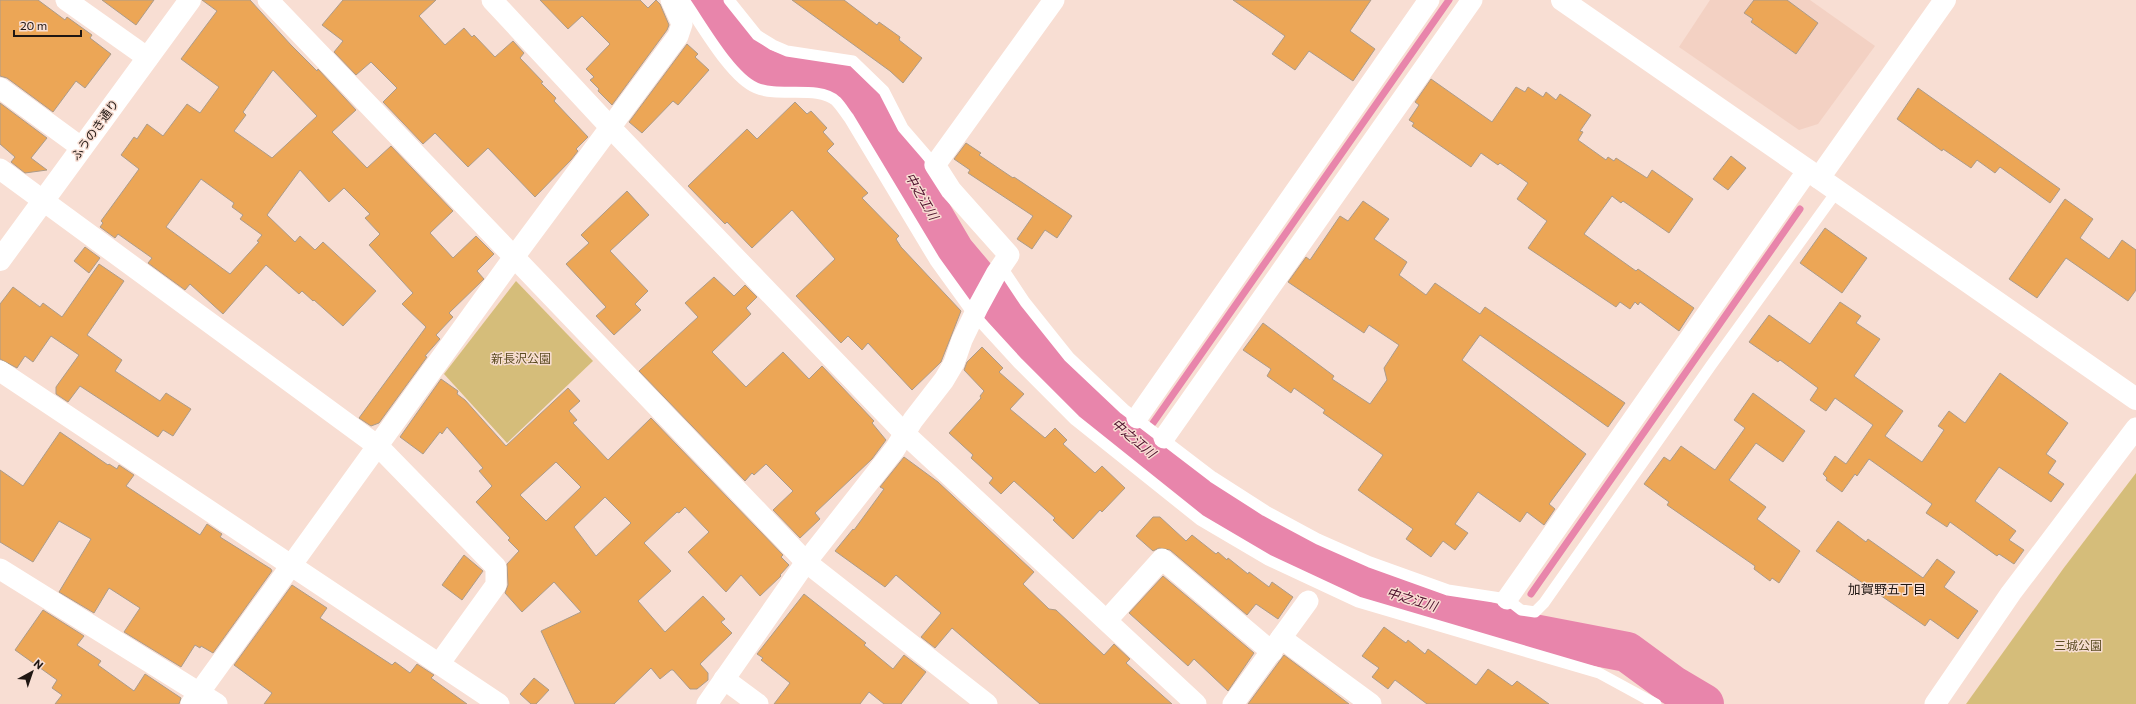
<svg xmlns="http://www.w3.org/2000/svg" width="2136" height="704" font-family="Commissioner,'Noto Sans JP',sans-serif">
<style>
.built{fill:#f3d1c3}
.green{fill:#d5bd7a}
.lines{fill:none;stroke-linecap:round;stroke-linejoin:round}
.stream{stroke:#e885ab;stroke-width:7}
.river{stroke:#e885ab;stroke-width:40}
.building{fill:#eca656;stroke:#ac9b89;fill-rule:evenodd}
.lane{stroke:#fff;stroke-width:11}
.street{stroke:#fff;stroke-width:21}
.secondary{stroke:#fff;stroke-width:22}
.labels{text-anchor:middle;stroke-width:3;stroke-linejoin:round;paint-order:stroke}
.street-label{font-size:12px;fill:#201713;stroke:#f8ded3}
.park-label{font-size:12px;fill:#5b4c22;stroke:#f8ded3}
.water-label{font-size:13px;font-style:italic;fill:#4d102c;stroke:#f8ded3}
.neighbourhood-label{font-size:13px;fill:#201713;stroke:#f8ded3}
</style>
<rect width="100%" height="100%" fill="#f8ded3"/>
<path class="built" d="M1710,0h100l65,46 -57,78 -19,6 -120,-83z"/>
<g class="green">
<path d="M516,281l77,80 -86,82 -63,-69z"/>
<path d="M2136,473v231h-170l97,-135z"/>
</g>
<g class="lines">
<g class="stream">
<path d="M1153,423l296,-423"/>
<path d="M1531,594l269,-385"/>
<path d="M1508,628l2,-4"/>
</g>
<path class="river" d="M705,0c15,20 38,58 60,69 25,13 56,-5 80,10 6,3 11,9 16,14l93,158 105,125 137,114 53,35 137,66 132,40 109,21 45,33 32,19"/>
</g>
<g class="building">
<path d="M0,0h38l27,20 2,-3 25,18 -2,3 21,16 -26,34 -9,-7 -23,31 -46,-34 -7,-2z"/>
<path d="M102,0h52l-18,25z"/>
<path d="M202,0h48l41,45 26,26 1,-2 38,41 -24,22 35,36 24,-22 62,65 -23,22 23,25 23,-22 18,18 -17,17 7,8 -35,34 4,4 -17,18 4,4 -15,17 2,1 -48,66 -8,3 -12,-8 67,-91 -24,-23 11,-11 -44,-48 11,-11 -15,-16 5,-4 -26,-26 -15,14 -29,-32 -33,45 28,27 5,-6 15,14 8,-8 53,49 -33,35 -29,-26 -1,1 -11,-10 -3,3 -33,-29 -43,49 -33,-30 -5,6 -37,-27 4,-5 -34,-24 -3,4 -15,-11 3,-4 -2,-2 38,-52 -18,-14 13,-18 3,2 10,-15 16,12 24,-32 13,9 19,-26 -38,-28 36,-48zM273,70l44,46 -45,42 -38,-27 12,-16 -3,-3zM201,179l33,24 -2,4 11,8 -3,4 22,16 -5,6 2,1 -29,32 -64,-47z"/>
<path d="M343,0h93l-17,16 26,29 19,-17 8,9 2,-2 21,22 18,-16 11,12 -4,5 23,24 -2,1 15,15 -2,3 34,36 -12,12 2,2 -7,9 -36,37 -47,-49 -20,19 -33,-34 -12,11 -40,-42 14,-14 -26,-26 -15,13 -22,-23 9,-11 -21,-16z"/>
<path d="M540,0h100l8,8 8,-8 4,4 9,21 -2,5 -55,75 -14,-14 1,-2 -9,-9 4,-3 -8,-8 24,-25 -28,-28 -14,13z"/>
<path d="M792,0h52l33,25 2,-3 21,15 -1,3 23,18 -19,25 -13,-12z"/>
<path d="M1233,0h138l-21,31 25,18 -22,32 -44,-30 -14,19 -23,-16 13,-18z"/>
<path d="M1754,0h33l31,23 -22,31 -45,-32 2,-3 -9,-6z"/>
<path d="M687,44l11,10 -3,3 14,13 -31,35 -5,-4 -31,32 -13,-11z"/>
<path d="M1431,79l61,43 24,-35 9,5 3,-5 15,10 3,-5 10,8 4,-6 31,21 -11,16 3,1 -5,8 28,20 2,-3 6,4 2,-3 31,20 5,-8 41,29 -24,34 -46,-32 -2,2 -9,-7 -28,38 52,37 2,-2 56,39 -15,23 -39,-29 -2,3 -3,-3 -5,7 -10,-7 -4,5 -88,-59 19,-27 -30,-22 11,-16 -28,-20 -2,2 -17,-12 -10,14 -59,-41 2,-3 -5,-3 10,-15 -4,-3z"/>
<path d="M1918,88l142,101 -10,14 -50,-36 -5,6 -18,-13 -6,8 -28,-19 -1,2 -45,-32z"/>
<path d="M795,102l12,12 4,-3 16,17 -4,4 11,12 -7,7 41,42 -6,5 37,38 -3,3 5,8 60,64 -20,51 -29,28 -44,-47 -6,7 -14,-14 -7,7 -45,-47 39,-37 -43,-49 -40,38 -25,-26 -2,2 -37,-38 59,-57 10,10z"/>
<path d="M0,103l47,35 -16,20 16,12 -22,3 -14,-11 4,-5 -15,-13z"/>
<path d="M966,143l15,10 -2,2 34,23 1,-1 58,39 -15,22 -12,-8 -13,19 -15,-10 16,-23 -65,-43 2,-3 -16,-11z"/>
<path d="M1731,156l15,12 -18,22 -15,-11z"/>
<path d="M627,191l22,24 -39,36 38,40 -13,13 6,6 -27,25 -18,-19 10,-9 -40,-43 23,-21 -8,-8z"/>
<path d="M2065,199l28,20 -13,19 29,21 13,-19 14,10v40l-8,11 -62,-43 -29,40 -28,-19z"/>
<path d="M1363,201l26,18 -15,20 33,23 -8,13 27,20 9,-12 45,31 5,-7 140,96 -17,24 -128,-92 -18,25 124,94 -37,50 6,5 -11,16 -17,-13 -7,10 -42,-30 -23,32 13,9 -6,8 -7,9 -12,-9 -12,16 -25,-18 7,-10 -55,-39 25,-35 -60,-42 2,-3 -31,-22 -3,5 -24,-17 4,-7 -28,-19 20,-27 71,53 -2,3 38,25 17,-24 -3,-12 15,-23 -30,-20 -5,8 -76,-51 18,-25 4,3 30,-44 8,5z"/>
<path d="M1825,228l42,30 -25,35 -42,-30z"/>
<path d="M85,247l15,11 -11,15 -15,-12z"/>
<path d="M99,264l25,17 -37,54 35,25 -7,11 45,30 6,-8 25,16 -18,27 -10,-6 -5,7 -78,-51 -12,16 -12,-8v-7l23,-32 -28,-19 -18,26 -8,-6 -8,12 -17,-9v-55l13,-17 27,20 3,-4 19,14z"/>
<path d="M714,277l20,19 11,-11 12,12 -11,11 5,6 -39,38 34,35 37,-35 26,27 13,-13 52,55 -2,2 14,17 -14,19 -57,54 5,6 -20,19 -27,-28 20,-19 -27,-27 -12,11 -2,-2 -7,8 -106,-110 59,-54 -13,-14z"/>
<path d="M1840,302l21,14 -5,7 24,16 -26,37 49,35 -18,25 37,26 22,-32 -6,-4 11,-15 16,12 35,-50 68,50 -22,31 10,7 -8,12 16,11 -13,18 -52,-35 -24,34 41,30 -7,9 15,10 -10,14 -15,-10 -2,2 -47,-34 -3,5 -21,-14 6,-9 -63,-45 -12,17 -2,-2 -13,18 -16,-12 1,-2 -4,-4 12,-18 11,8 27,-39 -38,-27 -9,13 -16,-11 8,-12 -38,-28 -2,2 -29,-20 20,-27 41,29z"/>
<path d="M982,347l21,21 -4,4 25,22 -14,15 35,29 10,-10 12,12 -4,4 32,29 7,-7 23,22 -23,24 -2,-2 -27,29 -20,-19 2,-2 -41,-37 -13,13 -12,-11 4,-5 -22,-20 2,-3 -24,-22 32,-35 -1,-2 4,-5 -20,-21 3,-8z"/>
<path d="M441,379l17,12 -1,3 8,6 41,46 62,-58 12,13 -11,10 8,9 -4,3 35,37 43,-42 132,137 -2,2 8,8 -9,10 1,1 -21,20 -19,-21 -15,17 -38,-40 21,-20 -24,-25 -6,6 -2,-1 -33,31 27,28 -33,30 27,31 38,-36 22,23 -4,3 11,11 -32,31 8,9v7l-11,9h-7l-17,-19h-2l-11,9 -9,-11 -37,36h-39l-34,-73 40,-19 -27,-30 -32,30 -17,-19 3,-8 -1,-21 12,-13 -11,-11 2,-2 -34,-36 16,-16 -13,-15 4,-3 -36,-41 -5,7 -2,-2 -17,22 -23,-17zM556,462l25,25 -35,34 -26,-26zM605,497l26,26 -35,33 -22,-29z"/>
<path d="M1753,393l52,38 -22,31 -27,-19 -27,37 37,27 -9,12 43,32 -21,32 -7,-5 -2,3 -16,-12 1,-3 -88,-61 2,-3 -25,-18 20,-27 6,4 11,-15 34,24 30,-42 -11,-8z"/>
<path d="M60,432l48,33 1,-1 8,5 2,-4 15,10 -8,11 74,49 7,-11 15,10 -2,3 51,32 1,2 -59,82 -12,-7 -1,2 -5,-3 -14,22 -57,-35 16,-24 -31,-20 -15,25 -35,-21 32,-53 -32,-18 -26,41 -33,-20v-72l23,16z"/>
<path d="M904,457l34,25 96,90 -11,12 26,25 7,1 48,45 10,-11 16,15 -4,4 46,41h-132l-88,-76 -17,20 -14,-11 20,-24 -45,-38 -11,12 -50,-36 18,-22 1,1 30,-41 -4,-2z"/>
<path d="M1153,517h7l26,24 6,-6 24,19 2,-2 9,8 1,-2 20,16 1,-2 20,15 3,-5 21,15 -15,22 -22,-15 -9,11 -77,-65 -11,-2 -6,3 -17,-15z"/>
<path d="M1838,521l28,21 2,-3 55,39 14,-19 18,13 -11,15 34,24 -20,28 -28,-20 -5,7 -109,-75z"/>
<path d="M464,555l19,16 -21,29 -20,-15z"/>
<path d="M1163,576l91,77 -26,38 -34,-32 -6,7 -59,-53z"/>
<path d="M292,585l35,23 -7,10 72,47 3,-3 15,11 7,-9 17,11 -3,3 36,26h-203l8,-11 -38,-28z"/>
<path d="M804,594l62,49 -2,2 29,24 11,-14 22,17 -25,32h-17l-15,-12 -9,12h-86l16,-21 -29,-23 2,-2 -6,-4z"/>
<path d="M43,610l38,24 3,2 -7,9 24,16 -3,4 36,26 11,-17 36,24 -2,6h-124l7,-9 -10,-7 5,-8 -42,-30z"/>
<path d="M1384,627l22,16 2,-3 17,14 3,-5 48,36 12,-16 24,17 5,-5 32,23h-122l-32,-24 -7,9 -16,-12 7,-9 -17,-12z"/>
<path d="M1284,655l40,30 25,19h-101z"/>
<path d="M534,678l15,12 -13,14h-5l-11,-10z"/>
</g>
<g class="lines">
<g class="lane">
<path d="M684,0c17,24 46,77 72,88 23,10 62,-3 80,13 5,5 9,12 13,17l86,143 39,54 44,48 57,57 125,100 68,40 90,42 241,71 57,31"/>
<path d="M729,0l28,35 16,10 14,6 66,10 31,30 19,37 32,37"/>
<path d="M1001,266l24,36 44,55 55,52 89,68 53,34 52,28 52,23 78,28 59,9 14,11 14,2 9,-9 168,-239 125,-173"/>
</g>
<g class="street">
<path d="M66,0l82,58"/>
<path d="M268,0l538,562 181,142"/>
<path d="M492,0l119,128 293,305 292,271"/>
<path d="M0,88l82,60"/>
<path d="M0,169l379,278 117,120v18l-57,79"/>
<path d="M0,371l499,333"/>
<path d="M1137,418l292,-418"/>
<path d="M1164,438l308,-438"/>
<path d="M0,569l217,135"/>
<path d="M1507,599l301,-429"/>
<path d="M1107,620l55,-61 110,93"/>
<path d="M1281,638l90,66"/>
<path d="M724,679l34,25"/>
<path d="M191,704l323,-447 164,-221 4,-12 -11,-24"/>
<path d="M707,704l99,-142 89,-113 18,-29 31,-40 10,-17 8,-23 16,-33 18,-33 13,-19 -58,-65 -16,-25 119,-165"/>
<path d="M1233,704l75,-103"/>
<path d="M1935,704l76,-111 125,-165"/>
</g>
<g class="secondary">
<path d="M1562,0l257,178"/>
<path d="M1945,0l-126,178 317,221"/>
<path d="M0,260l190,-260"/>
</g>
</g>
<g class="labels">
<g class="street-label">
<text transform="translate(95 130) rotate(-54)" y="4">ふうのき通り</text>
</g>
<g class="park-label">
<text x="521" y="363">新長沢公園</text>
<text x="2078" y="650">三城公園</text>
</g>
<g class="water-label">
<text transform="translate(922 196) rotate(60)" y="5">中之江川</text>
<text transform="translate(1134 438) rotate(40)" y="5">中之江川</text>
<text transform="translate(1412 599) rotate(17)" y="5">中之江川</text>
</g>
<g class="neighbourhood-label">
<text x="1887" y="594">加賀野五丁目</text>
</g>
</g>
<g transform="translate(32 672) rotate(40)" stroke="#f8ded3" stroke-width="3" paint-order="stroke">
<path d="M0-3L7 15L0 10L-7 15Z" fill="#201713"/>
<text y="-6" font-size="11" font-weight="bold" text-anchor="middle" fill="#201713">N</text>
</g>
<path d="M14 30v6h67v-6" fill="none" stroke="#201713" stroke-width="2"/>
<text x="20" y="30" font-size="12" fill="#201713" stroke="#f8ded3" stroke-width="3" paint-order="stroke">20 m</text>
</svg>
